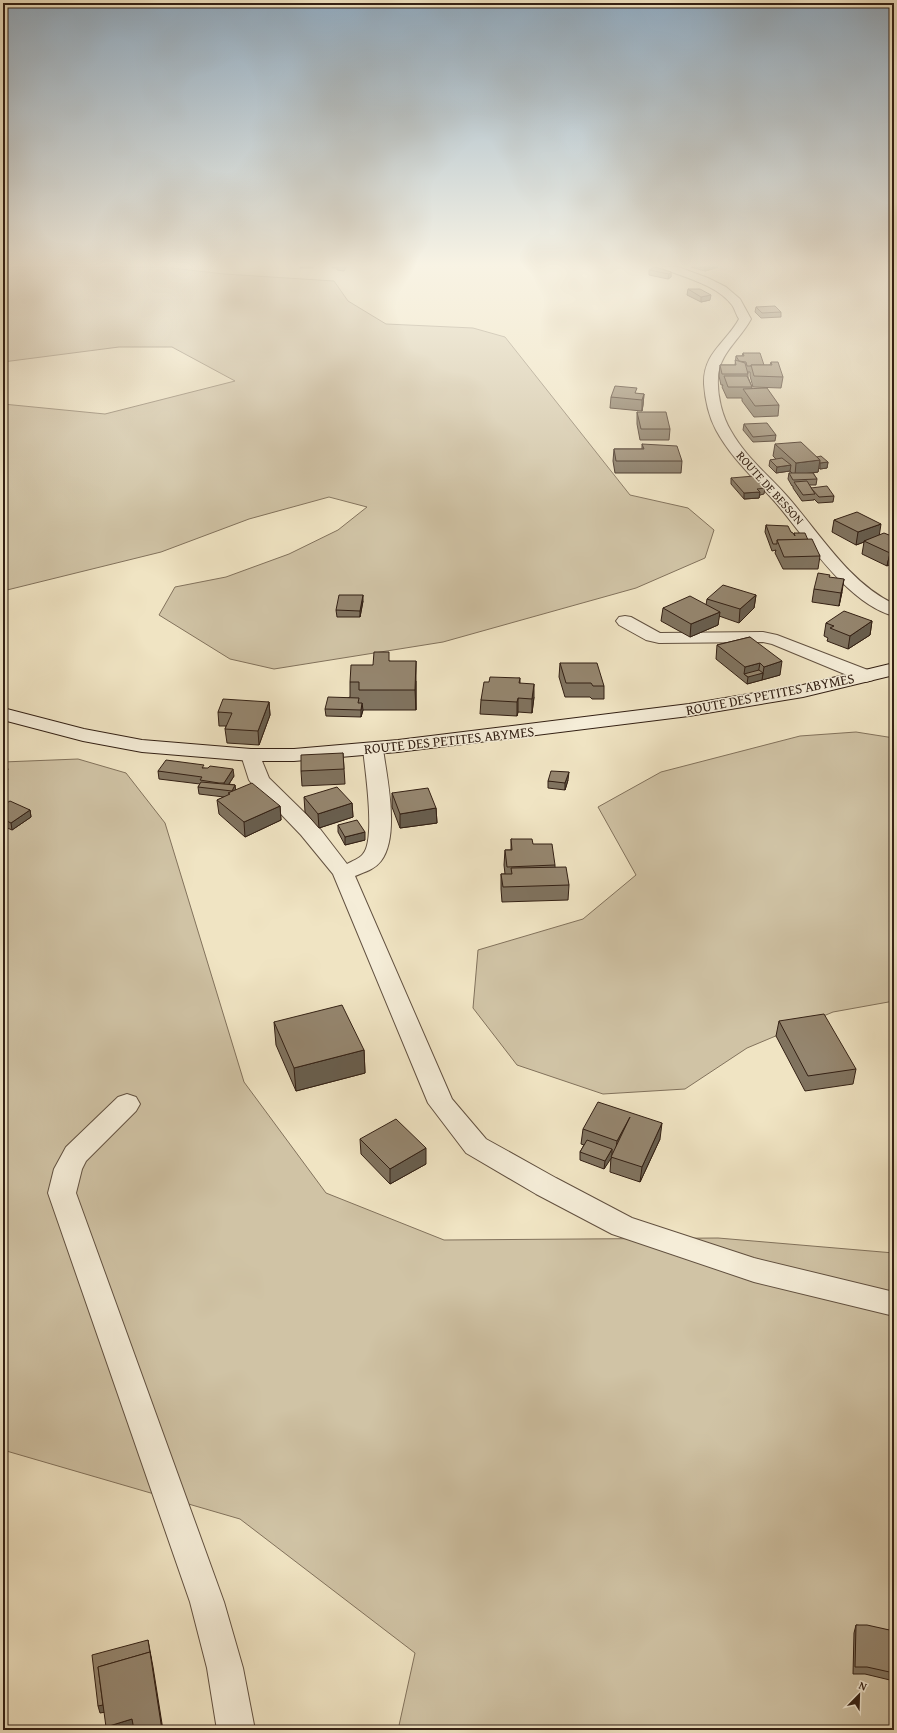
<svg xmlns="http://www.w3.org/2000/svg" width="897" height="1733" font-family="'Gentium Book Plus',serif">
<style>
.green{fill:#d0c3a5;stroke:#82725c}
.lines{fill:none;stroke-linecap:round;stroke-linejoin:round}
.minor-casing{stroke:#625140;stroke-width:2}
.secondary-casing{stroke:#332014;stroke-width:2}
.minor{fill:#f5edd8;fill-rule:evenodd}
.secondary{fill:#f5edd8;fill-rule:evenodd}
.wall{fill:#80735f;stroke:#332014}
.shaded-wall{fill:#685e4e;stroke:#332014}
.building{fill:#95866f;stroke:#332014}
.labels{text-anchor:middle;stroke-width:3;stroke-linejoin:round;paint-order:stroke}
.far-street-label{font-size:12px;fill:#332014;stroke:#f5edd8}
.street-label{font-size:14px;fill:#332014;stroke:#f5edd8}
</style>
<rect width="100%" height="100%" fill="#f0e4c3"/>
<filter id="stains"><feTurbulence type="fractalNoise" baseFrequency=".005" numOctaves="4"/><feColorMatrix values="0 0 0 0 .2 0 0 0 0 .09 0 0 0 0 .02 0 0 0 .5 -.17"/></filter>
<radialGradient id="worn" r=".72"><stop offset=".6" stop-color="#630" stop-opacity="0"/><stop offset="1" stop-color="#630" stop-opacity=".3"/></radialGradient>
<g class="green">
<path d="M3,267h160l61,7 110,7 14,20 38,23 87,4 32,9 125,158 58,13 26,22 -9,28 -69,30 -193,54 -169,27 -44,-10 -71,-44 16,-28 51,-10 63,-23 49,-24 29,-23 -38,-10 -80,22 -88,33 -158,39v-187l102,10 130,-33 -63,-34h-53l-116,15z"/>
<path d="M856,732l38,6v263l-61,11 -86,36 -62,41 -82,5 -86,-29 -44,-57 5,-58 105,-31 53,-44 -38,-68 63,-35 139,-36z"/>
<path d="M78,759l48,14 39,50 79,259 82,111 118,47 274,-2 176,15v477h-496l17,-77 -175,-134 -237,-69v-688z"/>
</g>
<g class="lines">
<g class="minor-casing">
<g id="minor">
<path d="M662,267h16l30,11 18,9 14,12 11,20c-11,21 -32,34 -33,59 -1,17 4,38 13,53 14,25 36,43 55,64 33,37 62,87 108,109v12c-47,-12 -88,-78 -118,-113 -21,-24 -45,-45 -60,-73 -7,-13 -11,-31 -12,-46 -1,-31 22,-41 35,-65 -3,-4 -4,-10 -7,-14 -15,-20 -46,-27 -68,-36z"/>
<path d="M625,616l6,1 29,16 103,-1 14,3 96,37 2,4 -2,4 -7,2 -7,-2 -87,-36 -9,-2 -104,1 -13,-3 -27,-15 -3,-4 3,-4z"/>
<path d="M373,743l7,2 3,4c4,29 17,87 -2,112 -6,8 -16,11 -26,15l97,223 34,40 70,39 76,40 122,40 140,34v24l-140,-34 -142,-48 -76,-40 -70,-41 -38,-50 -95,-229 -32,-39 -49,-51 -3,-4 -8,-25 3,-4 7,-2 7,2 11,27 48,47 30,39c5,-3 12,-5 16,-10 13,-14 2,-85 0,-105l3,-4z"/>
<path d="M127,1094l9,3 4,7 -4,7 -50,50 -4,8 -6,24 148,409 19,66 12,62h-38l-10,-62 -17,-66 -142,-409 6,-24 12,-22 52,-50z"/>
</g>
</g>
<g class="secondary-casing">
<path id="secondary" d="M894,663v12l-91,22 -114,19 -291,36 -104,9h-43l-109,-9 -59,-11 -80,-21v-12l81,21 58,11 109,9h43l104,-9 291,-36 114,-19z"/>
</g>
<use href="#minor" class="minor"/>
<use href="#secondary" class="secondary"/>
</g>
<g class="wall">
<rect x="300" y="267" width="13" height="1"/>
<path d="M332,267h14l-2,4 -7,-1v-2h-5z"/>
<path d="M691,267h27l-13,4z"/>
<path d="M649,270l22,2v5l-3,2 -19,-4z"/>
<path d="M688,289l22,11 -9,2 -14,-7z"/>
<path d="M756,307l25,5v5l-20,1 -6,-6z"/>
<path d="M743,353l21,12h6l1,-3 12,15 -2,11 -28,-1 -3,-11v-4h-2v5l4,10v2l27,16 -1,11 -24,1 -12,-16v-3h-15l-5,-11 1,-2h-2l-2,-9 1,-11h15l1,-9h6z"/>
<path d="M636,394h8l-1,11 -1,6 -32,-3 1,-11z"/>
<path d="M637,412l33,17 -1,11h-29l-3,-16z"/>
<path d="M744,424l32,11 -1,6 -22,1 -10,-12z"/>
<path d="M642,444l40,17 -1,12h-66l-2,-12 1,-12h28z"/>
<path d="M775,444l42,13 11,5 -1,6 -7,1 -1,-1 -1,4 -5,1 4,6 -1,6h-7l2,3 23,8 -1,6 -15,1 -4,-4v1l-12,1 -9,-13v-2h-1l-4,-7 1,-6h3l-2,-2 -14,2 -7,-7 1,-6 6,-1 -3,-3z"/>
<path d="M731,478l34,10 -1,6 -4,1 -1,3 -15,1 -13,-15z"/>
<path d="M834,520l45,15 15,2 -7,29 -25,-12 2,-12 -8,3 -24,-13z"/>
<path d="M766,525l25,7 3,3v-2l14,7 12,16 -2,13h-35l-8,-16 1,-3 -4,1 -7,-19z"/>
<path d="M829,577l13,15 -3,14 -27,-4 2,-13z"/>
<path d="M756,595l-2,13 -15,15 -20,-7 -1,9 -28,12 -29,-16 2,-13 43,-3 1,-6z"/>
<path d="M363,601l-3,16h-23l-1,-7z"/>
<path d="M872,621l-2,14 -22,14 -21,-8 1,-3 -4,-2 2,-13z"/>
<path d="M750,637l30,38 -33,9 -31,-25 1,-14z"/>
<path d="M390,661l26,20v29h-53l-2,7 -35,-1 -1,-7 25,-12v-15l23,-17z"/>
<path d="M560,663l44,23v13h-12l-2,-2h-25l-6,-20z"/>
<path d="M520,678v5l14,14 -2,16 -14,-1 -1,4 -37,-2 1,-14 8,-18z"/>
<path d="M269,702l1,13 -11,30 -32,-2 -2,-14 1,-3h-7l-1,-14z"/>
<path d="M343,753l2,31 -43,2 -1,-15z"/>
<path d="M204,768l30,8 -5,8 6,1v5l45,16 1,14 -36,17 -26,-23 -2,-14 7,-3 -25,-3 -1,-7 2,-3 -41,-5 -1,-8z"/>
<path d="M568,780l-3,10 -17,-2v-7z"/>
<path d="M392,793l44,15 1,15 -37,5 -8,-21z"/>
<path d="M304,797l48,6 1,14 -34,11 -14,-16z"/>
<path d="M3,805l27,5 1,7 -19,13 -9,-4z"/>
<path d="M338,825l27,15 -20,5 -7,-13z"/>
<path d="M511,839l22,5 22,21v2l14,18 -1,15 -66,2 -1,-13v-15h4l-1,-9 1,-15h6z"/>
<path d="M779,1021l77,48 -3,15 -48,7 -29,-55z"/>
<path d="M274,1022l90,28 1,23 -69,18 -20,-46z"/>
<path d="M583,1129l77,10 -20,43 -30,-10 1,-15 -7,12 -24,-9v-8l4,-7 -3,-1z"/>
<path d="M360,1139l66,25 -36,20 -29,-30z"/>
<path d="M856,1625l38,6v50l-29,-7h-12l1,-41z"/>
</g>
<g class="shaded-wall">
<path d="M705,267h13l-13,4z"/>
<path d="M671,272v5l-3,2 1,-5z"/>
<path d="M711,295l-1,5 -9,2v-5z"/>
<path d="M644,394l-1,11 -1,6v-11z"/>
<path d="M820,460l-2,12 -23,3 1,-12z"/>
<path d="M828,462l-1,6 -7,1v-6z"/>
<path d="M791,465l-1,6 -14,2 1,-6z"/>
<path d="M760,492l-1,6 -15,1v-6z"/>
<path d="M881,524l-2,13 -15,4v1l-8,3 2,-13z"/>
<path d="M894,552v11l-7,3 3,-13z"/>
<path d="M844,579l-2,13 -3,14 2,-13z"/>
<path d="M363,595v6l-3,16v-6z"/>
<path d="M756,595l-2,13 -15,15 1,-14z"/>
<path d="M720,612l-2,13 -28,12 1,-13z"/>
<path d="M872,621l-2,14 -22,14 2,-13z"/>
<path d="M416,661v49l-1,-20z"/>
<path d="M782,661l-2,14 -18,5 2,-13z"/>
<path d="M760,663l-2,11 5,-1 -1,7 -15,4 1,-7 -4,-3 1,-7z"/>
<path d="M534,684v13l-2,16v-14z"/>
<path d="M518,698v14l-1,4v-14z"/>
<path d="M269,702l1,13 -11,30 -1,-14z"/>
<path d="M362,703l1,7 -2,7v-7z"/>
<path d="M5,756l3,14 -5,3v-16z"/>
<path d="M233,769l1,7 -9,14 -1,-7z"/>
<path d="M569,772l-1,8 -3,10v-7z"/>
<path d="M235,785l1,7 -3,6 -1,-7z"/>
<path d="M352,803l1,14 -34,11 -1,-14z"/>
<path d="M280,806l1,14 -36,17 -1,-15z"/>
<path d="M436,808l1,15 -37,5v-14z"/>
<path d="M30,810l1,7 -19,13 -1,-7z"/>
<path d="M365,832v8l-20,5v-8z"/>
<path d="M364,1050l1,23 -69,18 -2,-23z"/>
<path d="M630,1117l-15,39 2,-15z"/>
<path d="M662,1123l-2,16 -20,43 2,-15z"/>
<path d="M426,1148v16l-36,20v-15z"/>
<path d="M612,1149v8l-8,12 1,-8z"/>
<path d="M148,1640l5,27 10,63h-1l-10,-63 -46,45 -6,1 -2,-7z"/>
<path d="M132,1719l3,11h-28l-1,-3z"/>
</g>
<g class="building">
<path d="M655,267l16,5 -2,2 -20,-4z"/>
<path d="M688,289h12l11,6 -10,2z"/>
<path d="M775,306l6,6 -19,1 -6,-6z"/>
<path d="M743,353h17l4,12h-13v1h-4l-1,-4 -7,-1 -3,-5h8z"/>
<path d="M735,360l10,3 3,11h-26l-2,-9h16z"/>
<path d="M771,362h7l5,15 -29,-1 -3,-11h21z"/>
<path d="M724,376h23l5,11h-24z"/>
<path d="M615,386l22,2 -2,5 9,1 -2,6 -31,-3z"/>
<path d="M767,388l12,17 -24,1 -12,-17z"/>
<path d="M637,412h29l4,17h-29z"/>
<path d="M767,423l9,12 -23,2 -9,-13z"/>
<path d="M801,442l19,18 -24,3 -21,-19z"/>
<path d="M642,444l35,2 5,15h-66l-2,-12h30z"/>
<path d="M821,456l7,6 -8,1v-3l-3,-3z"/>
<path d="M782,458l9,7 -14,2 -7,-7z"/>
<path d="M789,473h24l4,6 -24,1z"/>
<path d="M754,476l11,12 -8,1 3,3 -16,1 -13,-15z"/>
<path d="M807,481l8,13 -12,1 -9,-13z"/>
<path d="M827,486l7,10 -15,1 -8,-9z"/>
<path d="M857,512l24,12 -23,8 -24,-12z"/>
<path d="M766,525l22,1 3,6 2,1 2,3 -1,-3h11l3,7h-31v4h-4z"/>
<path d="M884,533l10,4v15l-4,1 -26,-12z"/>
<path d="M812,539l8,17 -36,1 -7,-17z"/>
<path d="M818,573l12,2 -1,2 15,2 -3,14 -27,-4z"/>
<path d="M723,585l33,10 -16,14 -33,-10z"/>
<path d="M339,595h24l-3,16 -24,-1z"/>
<path d="M690,596l30,16 -29,12 -28,-16z"/>
<path d="M844,611l28,10 -22,15 -20,-8 4,-2 -8,-3z"/>
<path d="M750,637l32,24 -18,6 -4,-4 -15,4 -28,-22z"/>
<path d="M374,652h15v9h27l-1,29h-56v-8h-9l1,-17h22z"/>
<path d="M560,663h37l7,23h-11l-2,-3h-25z"/>
<path d="M759,670l4,3 -15,4 -4,-3z"/>
<path d="M490,677l30,1 -1,5 15,1 -2,15 -14,-1 -1,4 -36,-2 3,-18h5z"/>
<path d="M328,697l31,1 -1,5h4l-1,7 -36,-1z"/>
<path d="M223,699l46,3 -11,29 -33,-2 7,-16 -14,-1z"/>
<path d="M343,753l1,16 -43,2v-16z"/>
<path d="M166,760l38,5 -2,3h6l2,-2 23,3 -9,14h-5l-19,-3 2,-3 -44,-6z"/>
<path d="M551,771l18,1 -4,11 -17,-2z"/>
<path d="M201,782l34,3 -3,6 -34,-4z"/>
<path d="M252,783l28,23 -36,16 -27,-22 13,-6 -2,-1z"/>
<path d="M337,787l15,16 -34,11 -14,-17z"/>
<path d="M428,788l8,20 -36,6 -8,-21z"/>
<path d="M10,801l20,9 -19,13 -8,-4v-14z"/>
<path d="M357,820l8,12 -20,5 -7,-12z"/>
<path d="M511,839h21l1,5h19l3,21 -48,2 -2,-17h7z"/>
<path d="M566,867l3,18 -66,2 -2,-13h11l-1,-6z"/>
<path d="M342,1005l22,45 -70,18 -20,-46z"/>
<path d="M824,1014l32,55 -48,7 -29,-55z"/>
<path d="M598,1102l64,21 -20,44 -31,-10 19,-40 -13,24 -34,-12z"/>
<path d="M396,1119l30,29 -36,21 -30,-30z"/>
<path d="M587,1140l25,9 -7,12 -25,-9z"/>
<path d="M856,1625h11l27,6v42l-27,-6h-12z"/>
<path d="M148,1640l3,19 -1,-7 -52,15 5,38 -5,1 -6,-51z"/>
<path d="M150,1652l12,78h-28l-2,-11 -26,8 -8,-60z"/>
<path d="M133,1727l1,3h-11z"/>
</g>
<linearGradient id="sky" x2="0" y2="1"><stop stop-color="#91acc2"/><stop offset="0.52" stop-color="#f8f3e4"/><stop offset="1" stop-color="#f8f3e4" stop-opacity="0"/></linearGradient>
<rect width="897" height="510" fill="url(#sky)"/>
<g class="labels">
<g class="far-street-label">
<text transform="translate(770 488) rotate(48)" y="4">ROUTE DE BESSON</text>
</g>
<g class="street-label">
<text transform="translate(770 694) rotate(-11)" y="5">ROUTE DES PETITES ABYMES</text>
<text transform="translate(449 740) rotate(-6)" y="5">ROUTE DES PETITES ABYMES</text>
</g>
</g>
<rect width="897" height="1733" fill="none" stroke="#f0e4c3" stroke-width="16"/>
<rect x="4" y="4" width="889" height="1725" fill="none" stroke="#332014" stroke-width="2"/>
<rect x="8" y="8" width="881" height="1717" fill="none" stroke="#332014"/>
<g transform="translate(859 1695) rotate(23)" stroke="#f5edd8" stroke-width="3" paint-order="stroke">
<path d="M0-3L7 15L0 10L-7 15Z" fill="#332014"/>
<text y="-6" font-size="11" font-weight="bold" text-anchor="middle" fill="#332014">N</text>
</g>
<rect width="100%" height="100%" filter="url(#stains)"/>
<rect width="100%" height="100%" fill="url(#worn)"/>
</svg>
